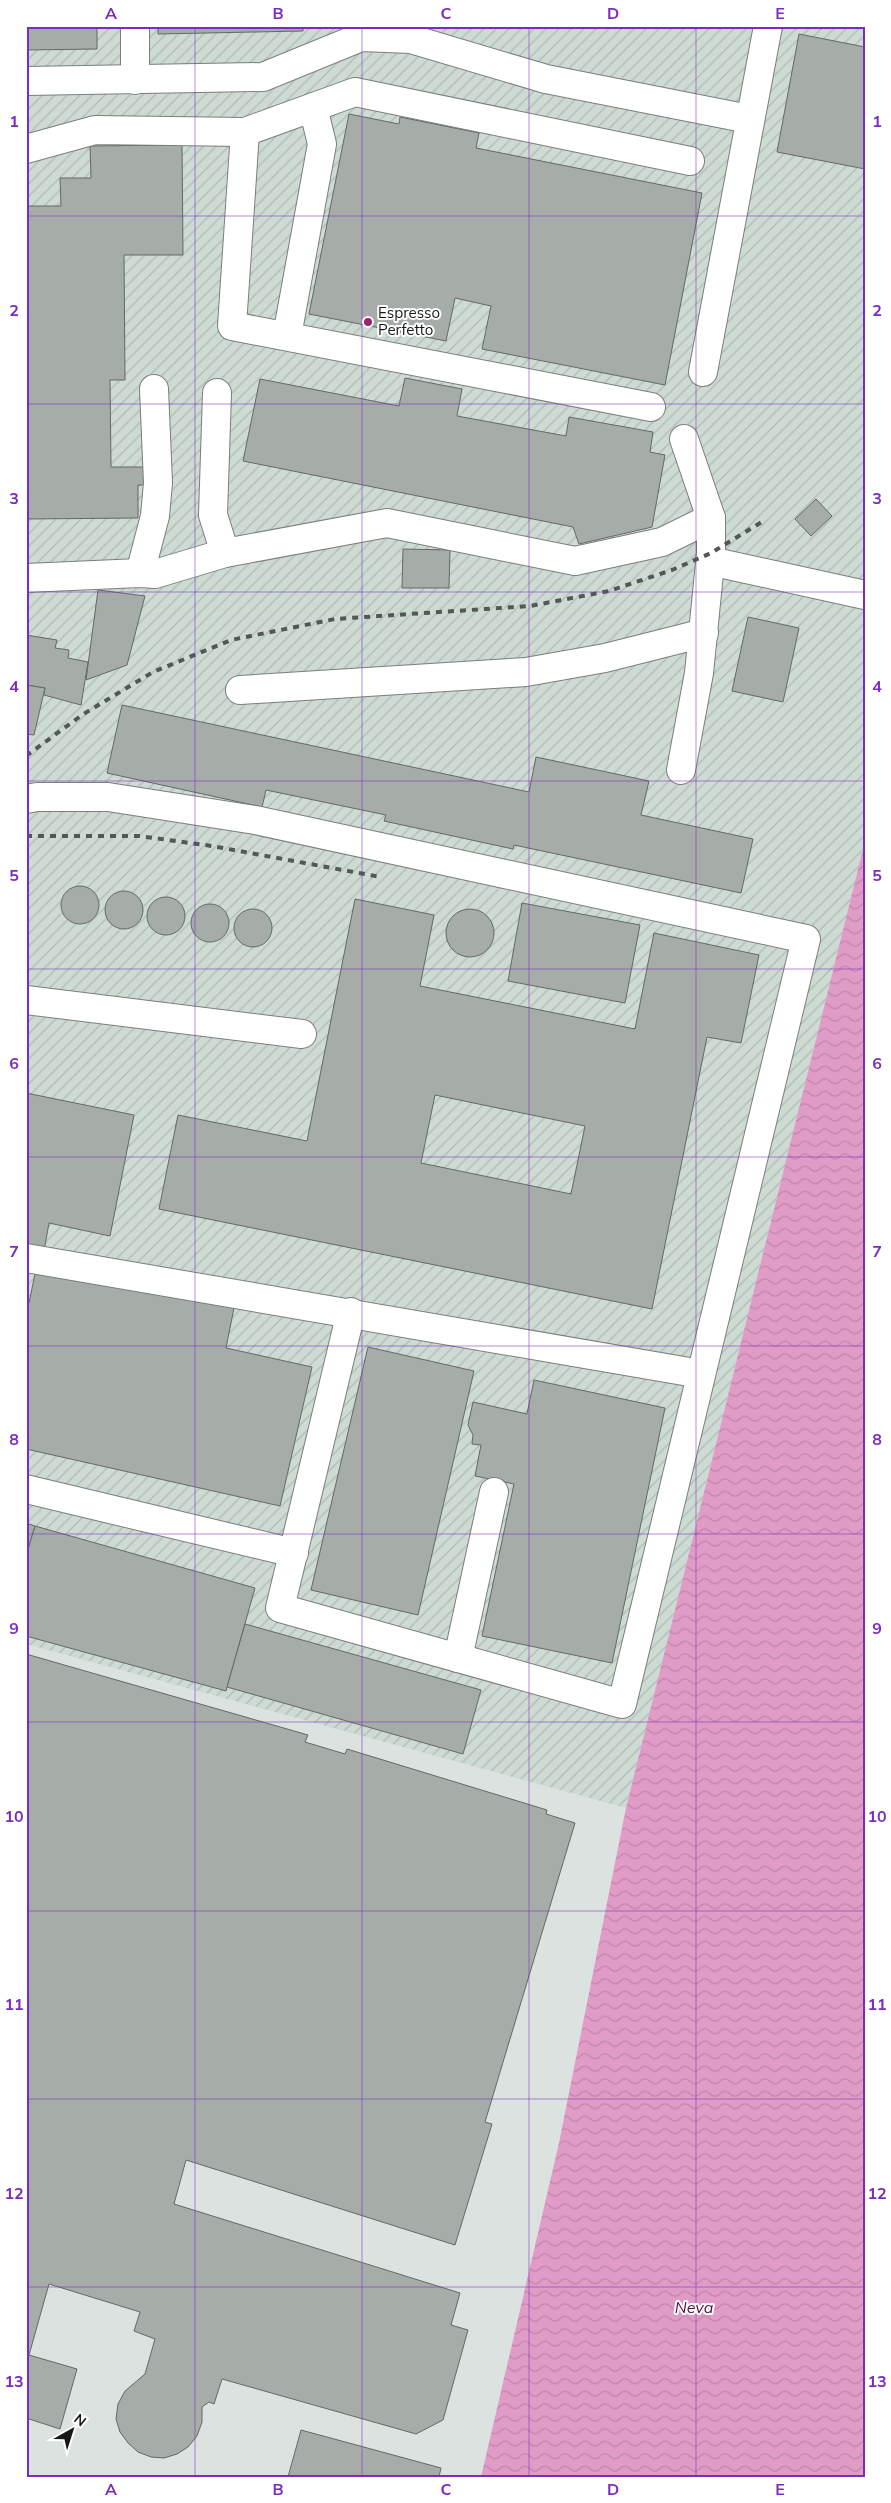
<svg xmlns="http://www.w3.org/2000/svg" width="891" height="2503" font-family="Mulish,sans-serif">
<style>
.industrial{fill:url(#industrial-furrows)}
.water{fill:url(#water-waves)}
.building{fill:#a6aca8;stroke:#646966;fill-rule:evenodd}
.lines{fill:none;stroke-linecap:round;stroke-linejoin:round}
.minor-casing{stroke:#7a7f7c;stroke-width:30}
.minor{stroke:#fff;stroke-width:28}
.rail{stroke:#535755;stroke-width:4;stroke-dasharray:6 6;stroke-linecap:butt}
.grid{fill:none;stroke:#7b2cbf;stroke-width:1;stroke-opacity:0.55}
.poi-dot{fill:#9b2179;stroke:#fff;stroke-width:2}
.labels{text-anchor:middle;stroke-width:4;stroke-linejoin:round;paint-order:stroke}
.poi-label{font-size:15px;fill:#151816;stroke:#fff;text-anchor:start}
.water-label{font-size:16px;font-style:italic;fill:#5a0a44;stroke:#fff}
.neatline{fill:none;stroke:#7b2cbf;stroke-width:2}
.grid-label{font-size:16px;text-anchor:middle;font-weight:bold;fill:#7b2cbf}
</style>
<defs>
<pattern id="industrial-furrows" width="10" height="10" patternUnits="userSpaceOnUse" patternTransform="scale(1.25)"><rect width="10" height="10" fill="#cddbd3"/><path d="M-1 1l2-2M0 10L10 0M9 11l2-2" fill="none" stroke="#afbbb4"/></pattern>
<pattern id="water-waves" width="16" height="10" patternUnits="userSpaceOnUse" patternTransform="scale(1.25)"><rect width="16" height="10" fill="#e09cc6"/><path d="M0 5q4-4 8 0t8 0" fill="none" stroke="#bf86a9"/></pattern>
</defs>
<rect width="100%" height="100%" fill="#dce2df"/>
<path class="industrial" d="M26,26h839v815l-239,967 -600,-164z"/>
<path class="water" d="M865,841v1636h-384l78,-334 67,-335z"/>
<g class="building">
<path d="M26,26h71v23l-71,1z"/>
<path d="M158,26h145v5l-145,3z"/>
<path d="M799,34l66,13v122l-88,-17z"/>
<path d="M349,114l50,10 1,-7 79,16 -3,15 226,45 -37,192 -183,-36 9,-43 -36,-8 -9,43 -137,-27z"/>
<path d="M182,145l1,110h-59l1,125h-15l1,87h34l1,18h-8v33l-112,1v-313h35l-1,-28h31l-1,-32z"/>
<path d="M405,378l57,11 -5,27 109,20 3,-19 84,15 -3,20 15,3 -13,72 -73,17 -6,-17 -330,-66 17,-82 139,27z"/>
<path d="M816,499l16,17 -21,20 -16,-17z"/>
<path d="M403,549l47,1 -1,38h-47z"/>
<path d="M98,590l47,6 -18,69 -41,15z"/>
<path d="M748,617l51,11 -16,74 -51,-11z"/>
<path d="M26,635l31,5 -2,8 14,2 -1,8 20,4 -7,43 -37,-10 1,-7 -19,-3z"/>
<path d="M26,685l19,3 -11,47 -8,-1z"/>
<path d="M122,705l407,87 7,-35 113,24 -8,34 112,24 -12,54 -227,-48 -1,4 -129,-28 2,-6 -120,-25 -4,17 -155,-34z"/>
<circle cx="80" cy="905" r="19"/>
<circle cx="124" cy="910" r="19"/>
<circle cx="166" cy="916" r="19"/>
<path d="M355,899l79,16 -14,71 215,43 19,-96 105,22 -18,88 -34,-6 -55,272 -493,-100 19,-94 129,26zM435,1095l150,31 -14,68 -150,-31z"/>
<path d="M522,903l118,22 -15,78 -117,-22z"/>
<circle cx="210" cy="923" r="19"/>
<circle cx="470" cy="933" r="24"/>
<circle cx="253" cy="928" r="19"/>
<path d="M26,1093l108,22 -24,121 -61,-13 -5,28 -18,-4z"/>
<path d="M36,1269l198,39 -8,40 86,19 -32,139 -254,-57v-146h3z"/>
<path d="M368,1347l106,24 -56,244 -107,-25z"/>
<path d="M534,1380l131,28 -53,255 -130,-27 32,-152 -39,-8 6,-31 -9,-1 1,-9 -5,-10 5,-23 54,12z"/>
<path d="M26,1523l9,3 -9,30z"/>
<path d="M35,1526l220,62 -29,103 -200,-55v-80z"/>
<path d="M245,1624l236,66 -18,64 -236,-67z"/>
<path d="M26,1654l282,81 -3,7 40,12 2,-5 200,61 -1,4 29,9 -90,299 7,2 -37,121 -269,-85 -12,44 286,89 -9,32 17,5 -25,90 -27,14 -194,-55 -8,25 -5,-2 -7,5v15l-5,14 -9,11 -11,7 -13,4 -13,-1 -13,-5 -10,-9 -8,-11 -4,-13 2,-15 7,-13 20,-17 10,-35 -21,-8 6,-19 -91,-28 -20,71 48,14 -17,60 -34,-11z"/>
<path d="M301,2430l140,38 -2,9h-151z"/>
</g>
<g class="lines">
<g class="minor-casing">
<g id="minor">
<path d="M135,26v54"/>
<path d="M26,81l237,-4 98,-40 50,2 135,40 203,40"/>
<path d="M245,132l-13,194 419,81"/>
<path d="M26,149l69,-19 150,2 110,-40 335,69"/>
<path d="M287,336l35,-192 -9,-37"/>
<path d="M703,372l65,-346"/>
<path d="M217,393l-4,122 12,38"/>
<path d="M710,561l155,34"/>
<path d="M140,573l15,-57 3,-33 -4,-94"/>
<path d="M26,578l114,-5 15,1 70,-21 162,-30 188,38 87,-19 49,-24"/>
<path d="M240,690l286,-18 79,-14 99,-25"/>
<path d="M681,770l18,-97 12,-120v-35l-27,-79"/>
<path d="M26,799l11,-2h71l147,23 551,119 -184,765 -342,-96 71,-296"/>
<path d="M26,1000l276,34"/>
<path d="M26,1258l675,116"/>
<path d="M26,1489l268,64"/>
<path d="M458,1658l36,-166"/>
</g>
</g>
<use href="#minor" class="minor"/>
<g class="rail">
<path d="M26,756l56,-41 71,-43 78,-32 104,-21 195,-13 79,-15 63,-21 39,-17 54,-33"/>
<path d="M26,836h113l73,10 169,31"/>
</g>
</g>
<path class="grid" d="M195,26v2451M362,26v2451M529,26v2451M696,26v2451M26,216h839M26,404h839M26,592h839M26,781h839M26,969h839M26,1157h839M26,1346h839M26,1534h839M26,1722h839M26,1911h839M26,2099h839M26,2287h839"/>
<circle class="poi-dot" cx="368" cy="322" r="5"/>
<g class="labels">
<g class="poi-label">
<text x="378" y="318">Espresso<tspan x="378" dy="17">Perfetto</tspan></text>
</g>
<g class="water-label">
<text x="694" y="2313">Neva</text>
</g>
</g>
<rect width="891" height="2503" fill="none" stroke="#ffffff" stroke-width="55"/>
<g transform="translate(72 2430) rotate(39)" stroke="#ffffff" stroke-width="4" paint-order="stroke">
<path d="M0-4L9 19L0 12L-9 19Z" fill="#151816"/>
<text y="-8" font-size="14" font-weight="bold" text-anchor="middle" fill="#151816">N</text>
</g>
<rect x="28" y="28" width="836" height="2448" class="neatline"/>
<g class="grid-label">
<text x="111" y="19">A</text>
<text x="278" y="19">B</text>
<text x="446" y="19">C</text>
<text x="613" y="19">D</text>
<text x="780" y="19">E</text>
<text x="14" y="127">1</text>
<text x="877" y="127">1</text>
<text x="14" y="316">2</text>
<text x="877" y="316">2</text>
<text x="14" y="504">3</text>
<text x="877" y="504">3</text>
<text x="14" y="692">4</text>
<text x="877" y="692">4</text>
<text x="14" y="881">5</text>
<text x="877" y="881">5</text>
<text x="14" y="1069">6</text>
<text x="877" y="1069">6</text>
<text x="14" y="1257">7</text>
<text x="877" y="1257">7</text>
<text x="14" y="1445">8</text>
<text x="877" y="1445">8</text>
<text x="14" y="1634">9</text>
<text x="877" y="1634">9</text>
<text x="14" y="1822">10</text>
<text x="877" y="1822">10</text>
<text x="14" y="2010">11</text>
<text x="877" y="2010">11</text>
<text x="14" y="2199">12</text>
<text x="877" y="2199">12</text>
<text x="14" y="2387">13</text>
<text x="877" y="2387">13</text>
<text x="111" y="2495">A</text>
<text x="278" y="2495">B</text>
<text x="446" y="2495">C</text>
<text x="613" y="2495">D</text>
<text x="780" y="2495">E</text>
</g>
</svg>
